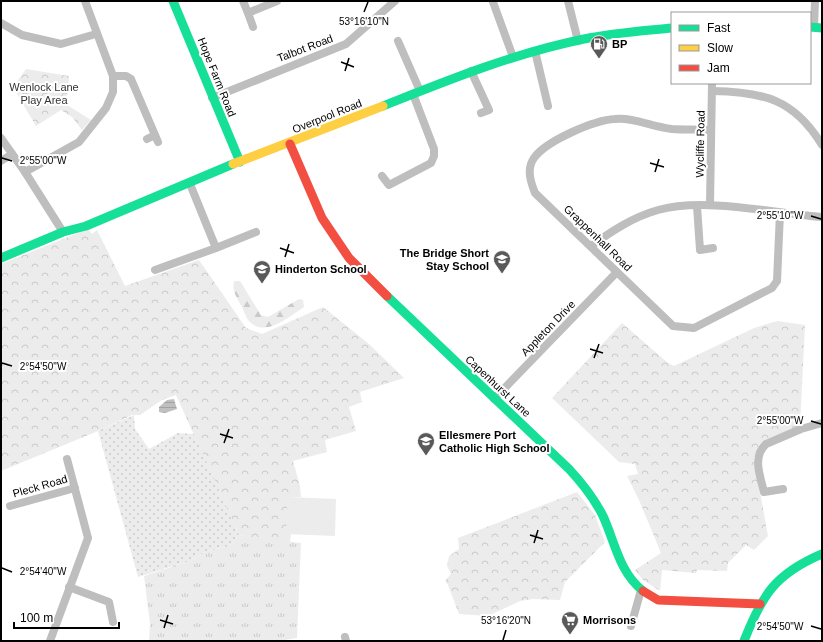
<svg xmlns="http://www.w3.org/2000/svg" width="823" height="642" font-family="Helvetica,sans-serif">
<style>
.grass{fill:url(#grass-tufts)}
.forest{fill:url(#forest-firs)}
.park{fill:url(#park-crowns)}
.garden{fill:url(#garden-dots)}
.pitch{fill:#ececec}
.water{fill:url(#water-rules)}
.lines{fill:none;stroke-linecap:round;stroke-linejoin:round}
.street{stroke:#bebebe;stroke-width:8}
.fast{stroke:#16e098;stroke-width:9}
.slow{stroke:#ffcf43;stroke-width:9}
.jam{stroke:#f24e42;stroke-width:9}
.ticks{fill:none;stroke:#000;stroke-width:1.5}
.labels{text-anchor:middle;stroke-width:4;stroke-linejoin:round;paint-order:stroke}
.poi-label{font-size:11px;font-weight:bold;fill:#000;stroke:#fff;text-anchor:start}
.street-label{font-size:11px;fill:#000;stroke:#fff}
.park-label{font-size:11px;fill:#333;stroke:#fff}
.ticks-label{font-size:10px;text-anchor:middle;fill:#000;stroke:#fff;stroke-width:4;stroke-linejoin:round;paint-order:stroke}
</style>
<defs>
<pattern id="grass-tufts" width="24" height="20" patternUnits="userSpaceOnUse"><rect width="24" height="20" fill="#ececec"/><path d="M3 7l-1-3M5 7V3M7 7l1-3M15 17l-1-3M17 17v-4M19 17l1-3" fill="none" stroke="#c9c9c9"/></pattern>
<pattern id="forest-firs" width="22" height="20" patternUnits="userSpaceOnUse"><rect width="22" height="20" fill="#ececec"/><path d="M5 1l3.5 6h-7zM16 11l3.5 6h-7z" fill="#c9c9c9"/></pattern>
<pattern id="park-crowns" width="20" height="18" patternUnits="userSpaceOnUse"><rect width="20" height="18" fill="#ececec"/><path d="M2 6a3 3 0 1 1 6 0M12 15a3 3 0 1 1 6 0" fill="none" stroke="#c9c9c9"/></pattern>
<pattern id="garden-dots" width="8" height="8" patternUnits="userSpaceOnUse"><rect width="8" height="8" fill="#ececec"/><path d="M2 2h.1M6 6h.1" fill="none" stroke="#c9c9c9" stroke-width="1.8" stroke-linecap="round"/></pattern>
<pattern id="water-rules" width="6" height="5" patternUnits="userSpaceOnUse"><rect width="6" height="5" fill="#bfbfbf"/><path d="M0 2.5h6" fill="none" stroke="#a2a2a2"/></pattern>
</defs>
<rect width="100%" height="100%" fill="#fff"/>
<path class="grass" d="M239,535l62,8 -4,95 -19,3h-129l1,-17 -6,-48 45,-15 16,-9 24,-6z"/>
<path class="forest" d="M234,281h6l21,34 7,2 31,-18 4,1 1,7c-13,8 -37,30 -53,16 -4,-3 -7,-11 -9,-16 -5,-9 -10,-15 -8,-26z"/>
<g class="park">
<path d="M26,69l43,7 -1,16 -4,11 27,17 -9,10 -10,-13 -11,-7 -25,16 -23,-39z"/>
<path d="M88,229l4,5 5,-4 28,56 74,-26 47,68 16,6 61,-27 46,37 35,34 -44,14 2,10 -13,5 7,24 -31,9 2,12 -34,9 7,25 1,11h-13l-1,37h4l-1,9 -51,-8 -63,-140 -14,5 -22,15h-8l-34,16 -97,40v-207z"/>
<path d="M777,321l28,4 -5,101 -34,13 -7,6 -5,13 14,78 -14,14 -8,-5 -18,18 -1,8 -30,-1 -1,3 -34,-3 -2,21 -17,-11 -8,-10 26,-17 -22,-53 -12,-24 11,-2 -3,-10 -16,-2 -67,-64 70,-75 46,40 6,3 80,-38z"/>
<path d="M577,492l18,23 10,27 -40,40 -5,18 -27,-1 -13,2 -32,15 -29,-2 -11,-29 -3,-4 6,-7 -4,-8 2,-10 10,-7 -1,-11z"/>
</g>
<path class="garden" d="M134,415l1,14 14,20 29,-16 16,1 45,101 -10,11 -24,6 -16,9 -51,16 -40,-146z"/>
<path class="pitch" d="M288,497l48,2 -1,37 -49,-2z"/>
<path class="water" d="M174,399l3,10 -12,4 -6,-1v-5l8,-7z"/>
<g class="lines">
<g class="street">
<path d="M243,1l5,12"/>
<path d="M568,1l10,40"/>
<path d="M493,2l20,55"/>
<path d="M1,23l21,12 39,9 35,-10"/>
<path d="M253,27l-5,-14 29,-12"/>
<path d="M814,27l1,-26"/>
<path d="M398,41l22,50"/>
<path d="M535,51l13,55"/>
<path d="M471,71l18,39 -8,3"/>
<path d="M113,76h13l5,3 27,63"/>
<path d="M712,91c52,1 82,8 110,54"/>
<path d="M212,98l134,-54 49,-43"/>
<path d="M711,130c-13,-1 -26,0 -39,-1 -20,-2 -38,-12 -57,-10 -21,1 -69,22 -81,39 -8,11 -3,25 1,35l138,133 21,2 78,-40 5,-7 3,-68"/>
<path d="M1,138l24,34 38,60"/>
<path d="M147,139l8,-4"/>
<path d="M1,161l11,-7"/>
<path d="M25,172l54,-30 27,-34 7,-16v-16l-28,-75"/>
<path d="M382,176l7,9 42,-22 3,-7v-7l-21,-55"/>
<path d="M710,205l2,-122"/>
<path d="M697,206l3,44 13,-2"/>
<path d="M591,246c21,-15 42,-29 67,-36 45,-13 116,3 164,7"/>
<path d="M216,248l40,-16"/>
<path d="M155,270l61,-22 -26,-64"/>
<path d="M494,399l123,-127"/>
<path d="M783,489l-19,3c-4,-17 -12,-35 2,-48l35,-15 21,-6"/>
<path d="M10,506l65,-18"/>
<path d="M69,587l40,15 4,20"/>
<path d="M631,626l10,-36"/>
<path d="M345,637l1,4"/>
<path d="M50,641l38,-103 -21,-79"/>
</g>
<g class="fast">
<path d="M173,1l67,161"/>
<path d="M810,27l12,1"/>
<path d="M383,106c65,-26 132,-53 201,-67 29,-6 59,-8 88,-11"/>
<path d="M1,258l62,-26 23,-6 147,-62"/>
<path d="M387,296l182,173c13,14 25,29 34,47 12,26 16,56 40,75"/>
<path d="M744,641c18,-46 31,-67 78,-87"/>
</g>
<path class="slow" d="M233,164l150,-58"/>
<g class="jam">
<path d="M290,144l32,74 27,40 38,38"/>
<path d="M643,591l15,9 102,4"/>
</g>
</g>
<path class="ticks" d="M364,12l4,-10M341,62l13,5M345,71l4,-13M2,158l10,3M650,163l14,4M655,172l4,-13M811,216l10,3M280,248l14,5M285,257l4,-13M590,349l13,4M594,358l5,-14M2,363l10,3M811,421l10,3M220,434l13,4M224,443l5,-14M530,535l13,4M534,543l4,-13M2,568l10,4M160,620l13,4M811,626l10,3M164,628l4,-13M503,640l3,-10"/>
<defs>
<g id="fuel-pin" transform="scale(0.9)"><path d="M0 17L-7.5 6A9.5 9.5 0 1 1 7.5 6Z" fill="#595959" stroke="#fff"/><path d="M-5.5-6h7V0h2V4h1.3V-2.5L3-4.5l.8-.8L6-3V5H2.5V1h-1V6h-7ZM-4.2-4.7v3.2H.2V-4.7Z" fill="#fff"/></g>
<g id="school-pin" transform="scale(0.9)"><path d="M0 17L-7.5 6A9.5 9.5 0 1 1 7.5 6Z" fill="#595959" stroke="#fff"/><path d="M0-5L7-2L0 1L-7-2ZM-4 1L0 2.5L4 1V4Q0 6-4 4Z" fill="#fff"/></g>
<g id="supermarket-pin" transform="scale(0.9)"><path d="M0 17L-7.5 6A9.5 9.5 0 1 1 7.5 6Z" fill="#595959" stroke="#fff"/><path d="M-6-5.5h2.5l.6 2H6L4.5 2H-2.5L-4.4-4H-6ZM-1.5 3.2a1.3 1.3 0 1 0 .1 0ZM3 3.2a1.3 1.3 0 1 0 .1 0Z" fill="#fff"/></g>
</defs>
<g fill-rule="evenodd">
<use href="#fuel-pin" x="599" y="44"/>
<use href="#school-pin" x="502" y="259"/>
<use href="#school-pin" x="262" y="269"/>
<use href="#school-pin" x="426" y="441"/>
<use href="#supermarket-pin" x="570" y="620"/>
</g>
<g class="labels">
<g class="poi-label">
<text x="612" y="48">BP</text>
<text x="489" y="257" text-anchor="end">The Bridge Short<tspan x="489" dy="13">Stay School</tspan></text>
<text x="275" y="273">Hinderton School</text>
<text x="439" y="439">Ellesmere Port<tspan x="439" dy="13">Catholic High School</tspan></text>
<text x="583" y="624">Morrisons</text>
</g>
<g class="street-label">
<text transform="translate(305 48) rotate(-21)" y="4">Talbot Road</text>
<text transform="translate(217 77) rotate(68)" y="4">Hope Farm Road</text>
<text transform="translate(327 116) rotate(-22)" y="4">Overpool Road</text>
<text transform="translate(700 144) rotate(-89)" y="4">Wycliffe Road</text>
<text transform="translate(598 238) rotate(44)" y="4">Grappenhall Road</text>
<text transform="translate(548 328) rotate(-46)" y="4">Appleton Drive</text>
<text transform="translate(498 386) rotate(43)" y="4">Capenhurst Lane</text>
<text transform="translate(40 486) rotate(-16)" y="4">Pleck Road</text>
</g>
<g class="park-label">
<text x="44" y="91">Wenlock Lane<tspan x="44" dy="13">Play Area</tspan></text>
</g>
</g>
<g class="ticks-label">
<text x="364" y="25">53°16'10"N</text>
<text x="43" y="164">2°55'00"W</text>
<text x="780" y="219">2°55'10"W</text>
<text x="43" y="370">2°54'50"W</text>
<text x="780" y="424">2°55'00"W</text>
<text x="43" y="575">2°54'40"W</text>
<text x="506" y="624">53°16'20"N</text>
<text x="780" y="630">2°54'50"W</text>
</g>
<rect width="823" height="642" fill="none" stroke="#000000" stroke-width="4"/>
<rect x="671" y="12" width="140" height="72" fill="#ffffff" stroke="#999999"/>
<rect x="679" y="25" width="20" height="6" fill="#16e098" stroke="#999999"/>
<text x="707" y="32" font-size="12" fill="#000000">Fast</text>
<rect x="679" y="45" width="20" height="6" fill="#ffcf43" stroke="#999999"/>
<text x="707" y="52" font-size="12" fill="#000000">Slow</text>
<rect x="679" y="65" width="20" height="6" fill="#f24e42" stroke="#999999"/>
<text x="707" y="72" font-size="12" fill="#000000">Jam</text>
<path d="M14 622v6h105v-6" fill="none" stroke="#000000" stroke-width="2"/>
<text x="20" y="622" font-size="12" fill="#000000" stroke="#ffffff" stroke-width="3" paint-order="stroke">100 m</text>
</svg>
